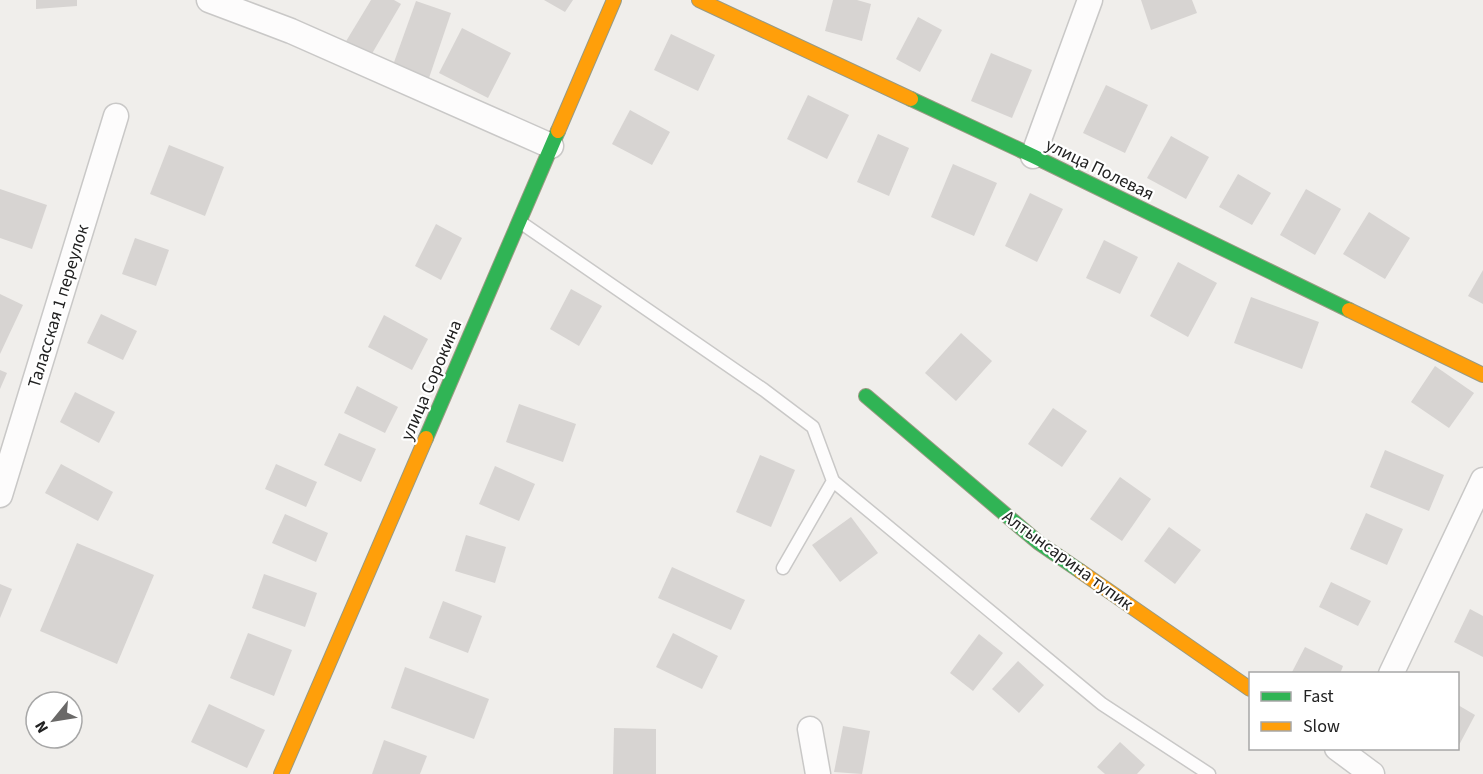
<svg xmlns="http://www.w3.org/2000/svg" width="1483" height="774" font-family="'Source Sans 3',sans-serif">
<style>
.building{fill:#d7d4d2}
.lines{fill:none;stroke-linecap:round;stroke-linejoin:round}
.lane-casing{stroke:#c9c8c7;stroke-width:15}
.street-casing{stroke:#c9c8c7;stroke-width:27}
.fast-casing{stroke:#999a82;stroke-width:16}
.slow-casing{stroke:#999a82;stroke-width:16}
.lane{stroke:#fdfcfc;stroke-width:12}
.street{stroke:#fdfcfc;stroke-width:24}
.fast{stroke:#30b455;stroke-width:14}
.slow{stroke:#ff9f0a;stroke-width:14}
.labels{text-anchor:middle;stroke-width:4.5;stroke-linejoin:round;paint-order:stroke}
.street-label{font-size:18px;fill:#222;stroke:#fff}
</style>
<rect width="100%" height="100%" fill="#f0eeeb"/>
<g class="building">
<path d="M36,0h41v6l-41,3z"/>
<path d="M371,0h23l7,4 -31,53 -25,-14z"/>
<path d="M544,0h29l-8,12z"/>
<path d="M833,0h24l14,4 -9,37 -37,-10z"/>
<path d="M1141,0h51l5,13 -46,17z"/>
<path d="M416,1l35,12 -22,65 -36,-13z"/>
<path d="M918,17l24,13 -22,42 -24,-13z"/>
<path d="M462,28l49,25 -23,45 -49,-25z"/>
<path d="M671,34l44,21 -17,36 -44,-21z"/>
<path d="M991,53l41,17 -20,48 -41,-17z"/>
<path d="M1106,85l42,20 -23,48 -42,-20z"/>
<path d="M808,95l41,20 -22,44 -40,-20z"/>
<path d="M630,110l40,22 -18,33 -40,-21z"/>
<path d="M878,134l31,14 -20,48 -32,-14z"/>
<path d="M1171,136l38,21 -23,42 -39,-21z"/>
<path d="M169,145l55,22 -19,49 -55,-22z"/>
<path d="M953,164l44,19 -23,53 -43,-19z"/>
<path d="M1238,174l33,19 -19,32 -33,-18z"/>
<path d="M0,189l47,16 -15,44 -32,-11z"/>
<path d="M1306,189l35,20 -26,46 -35,-20z"/>
<path d="M1030,193l33,16 -26,53 -32,-16z"/>
<path d="M1369,212l41,26 -25,41 -42,-25z"/>
<path d="M436,224l26,14 -21,42 -26,-14z"/>
<path d="M135,238l34,12 -13,36 -34,-12z"/>
<path d="M1104,240l34,17 -18,37 -34,-16z"/>
<path d="M1178,262l39,21 -29,54 -38,-21z"/>
<path d="M1483,270v34l-15,-8z"/>
<path d="M571,289l31,17 -23,40 -29,-17z"/>
<path d="M0,294l23,11 -23,49z"/>
<path d="M1251,297l68,25 -17,47 -68,-26z"/>
<path d="M101,314l36,17 -14,29 -36,-17z"/>
<path d="M384,315l44,24 -16,31 -44,-23z"/>
<path d="M961,333l31,28 -36,40 -31,-28z"/>
<path d="M1435,366l39,27 -25,35 -38,-26z"/>
<path d="M0,370l7,3 -7,16z"/>
<path d="M357,386l41,21 -13,26 -41,-20z"/>
<path d="M75,392l40,20 -16,31 -39,-21z"/>
<path d="M519,404l57,20 -13,38 -57,-20z"/>
<path d="M1053,408l34,23 -25,36 -34,-23z"/>
<path d="M339,433l37,16 -15,33 -37,-17z"/>
<path d="M1385,450l59,25 -15,36 -59,-24z"/>
<path d="M760,455l35,15 -24,57 -35,-15z"/>
<path d="M61,464l52,28 -15,29 -53,-28z"/>
<path d="M276,464l41,18 -11,25 -41,-18z"/>
<path d="M495,466l40,18 -16,37 -40,-17z"/>
<path d="M1120,477l31,22 -29,42 -32,-22z"/>
<path d="M1366,513l37,16 -16,36 -37,-16z"/>
<path d="M285,514l43,19 -12,29 -44,-19z"/>
<path d="M851,517l27,36 -38,29 -28,-37z"/>
<path d="M1169,527l32,23 -26,34 -31,-23z"/>
<path d="M466,535l40,12 -11,36 -40,-12z"/>
<path d="M77,543l77,32 -37,89 -77,-33z"/>
<path d="M672,567l73,33 -14,30 -73,-32z"/>
<path d="M264,574l53,19 -12,34 -53,-19z"/>
<path d="M1331,582l40,19 -13,25 -39,-19z"/>
<path d="M0,584l12,5 -12,29z"/>
<path d="M443,601l39,15 -14,37 -39,-15z"/>
<path d="M1470,609l13,7v41l-29,-15z"/>
<path d="M248,633l44,17 -18,46 -44,-18z"/>
<path d="M673,633l45,23 -16,33 -46,-22z"/>
<path d="M979,634l24,19 -30,38 -23,-18z"/>
<path d="M1305,647l38,19 -3,8h-49z"/>
<path d="M1018,661l26,24 -25,28 -27,-24z"/>
<path d="M405,667l84,32 -15,40 -83,-31z"/>
<path d="M209,704l56,26 -18,38 -56,-26z"/>
<path d="M1458,705l17,10 -17,32z"/>
<path d="M843,726l27,5 -8,43 -28,-2z"/>
<path d="M614,728l42,1v45h-43z"/>
<path d="M384,740l43,16 -7,18h-48z"/>
<path d="M1120,742l25,23 -8,9h-32l-8,-7z"/>
</g>
<g class="lines">
<g class="lane-casing">
<g id="lane">
<path d="M520,222l244,168 49,37 20,54 -50,87"/>
<path d="M833,481l269,223 107,70"/>
</g>
</g>
<g class="street-casing">
<g id="street">
<path d="M209,0l82,31 260,115"/>
<path d="M1033,156l57,-156"/>
<path d="M0,495l116,-379"/>
<path d="M1391,674l92,-194"/>
<path d="M810,729l8,45"/>
<path d="M1337,748l35,26"/>
</g>
</g>
<g class="fast-casing">
<g id="fast">
<path d="M911,99l122,57 316,154"/>
<path d="M866,396l173,147 41,28"/>
<path d="M426,438l132,-307"/>
</g>
</g>
<g class="slow-casing">
<g id="slow">
<path d="M699,0l212,99"/>
<path d="M558,131l56,-131"/>
<path d="M1349,310l134,65"/>
<path d="M1080,571l170,118"/>
<path d="M281,774l145,-336"/>
</g>
</g>
<use href="#lane" class="lane"/>
<use href="#street" class="street"/>
<use href="#fast" class="fast"/>
<use href="#slow" class="slow"/>
</g>
<g class="labels">
<g class="street-label">
<text transform="translate(1100 169) rotate(26)" y="6">улица Полевая</text>
<text transform="translate(58 306) rotate(-73)" y="6">Таласская 1 переулок</text>
<text transform="translate(431 380) rotate(-67)" y="6">улица Сорокина</text>
<text transform="translate(1068 560) rotate(36)" y="6">Алтынсарина тупик</text>
</g>
</g>
<rect x="1249" y="672" width="210" height="78" fill="#ffffff" stroke="#a7a7a7" stroke-width="1.5"/>
<rect x="1261" y="692" width="30" height="9" fill="#30b455" stroke="#a7a7a7" stroke-width="1.5"/>
<text x="1303" y="702" font-size="18" fill="#222222">Fast</text>
<rect x="1261" y="722" width="30" height="9" fill="#ff9f0a" stroke="#a7a7a7" stroke-width="1.5"/>
<text x="1303" y="732" font-size="18" fill="#222222">Slow</text>
<g transform="translate(54 720) rotate(240)"><circle r="28" fill="#ffffff" stroke="#a7a7a7" stroke-width="1.5"/>
<path d="M0-4.5L10 22L0 15L-10 22Z" fill="#6a6968"/>
<text y="-9" font-size="16" font-weight="bold" text-anchor="middle" fill="#222222">N</text>
</g>
</svg>
